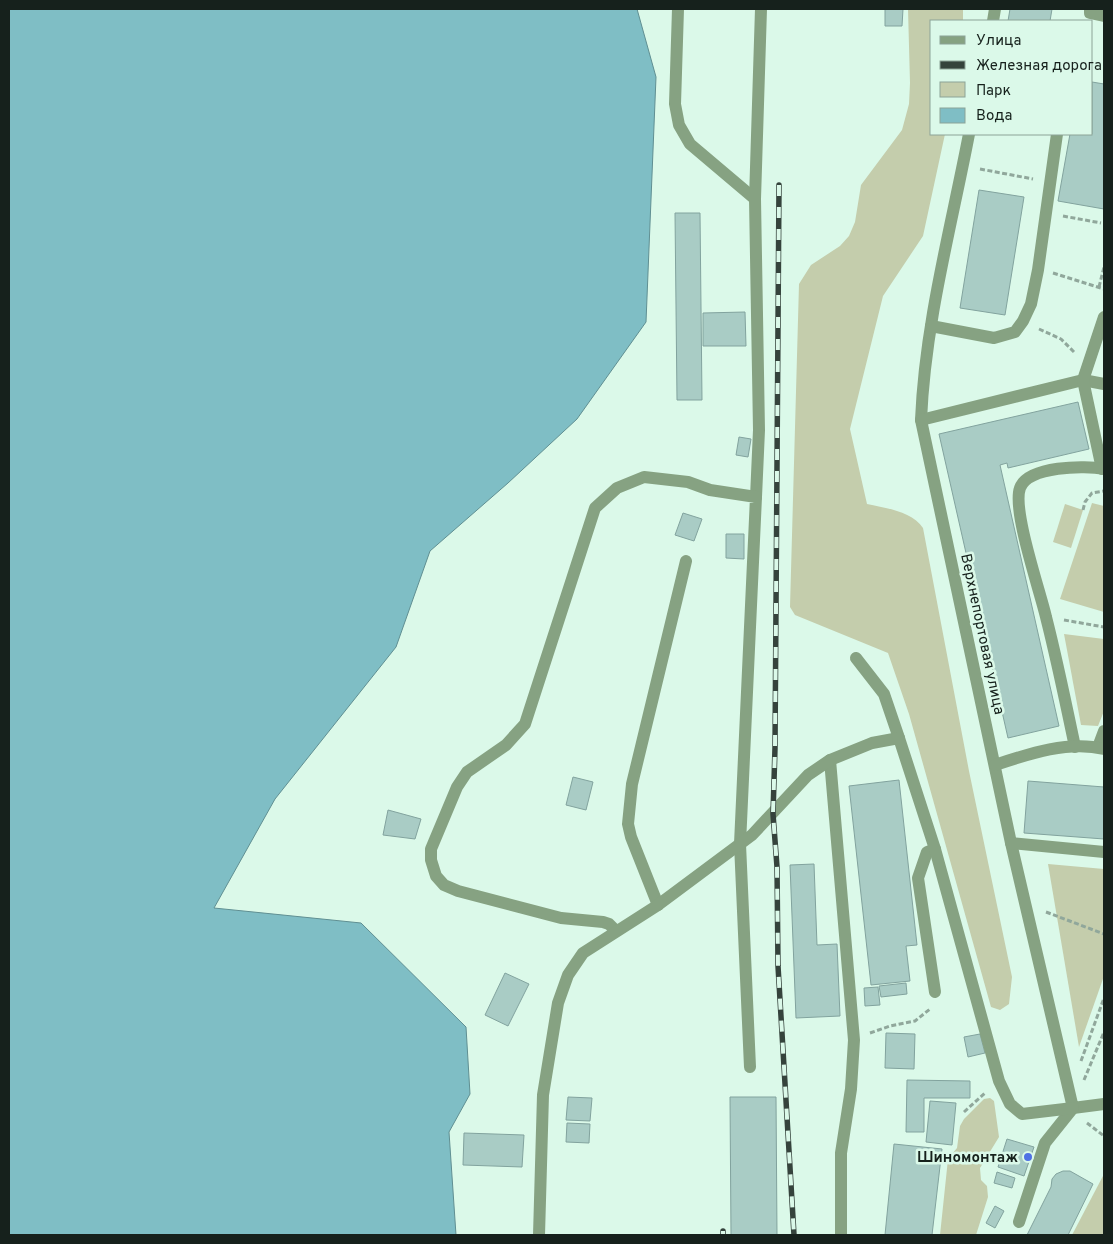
<svg xmlns="http://www.w3.org/2000/svg" width="1113" height="1244" font-family="Overpass,sans-serif">
<style>
.green{fill:#c4cdac}
.water{fill:#7fbec5;stroke:#608f92}
.building{fill:#a9ccc5;stroke:#82a39e}
.lines{fill:none;stroke-linecap:round;stroke-linejoin:round}
.path{stroke:#90a79b;stroke-width:3;stroke-dasharray:5 2.5;stroke-linecap:butt}
.minor{stroke:#86a282;stroke-width:12}
.rail-casing{stroke:#35433c;stroke-width:5.5}
.rail{stroke:#dbf9e9;stroke-width:4;stroke-dasharray:11;stroke-linecap:butt}
.poi-dot{fill:#4e70e4;stroke:#dbf9e9;stroke-width:2}
.labels{text-anchor:middle;stroke-width:5;stroke-linejoin:round;paint-order:stroke}
.street-label{font-size:15px;fill:#16211c;stroke:#dbf9e9}
.poi-label{font-size:15px;font-weight:bold;fill:#16211c;stroke:#dbf9e9;text-anchor:end}
</style>
<rect width="100%" height="100%" fill="#dbf9e9"/>
<g class="green">
<path d="M908,9h55v12h-31v113h13l-22,102 -40,60 -33,133 17,75c18,4 45,7 56,24l46,243 43,206 -3,27 -9,6 -9,-3 -82,-293 -21,-61 -93,-38 -5,-8 9,-323 12,-19 29,-19 9,-10 6,-14 6,-37 41,-55 7,-26 1,-21z"/>
<path d="M1092,503l12,3v106l-44,-13z"/>
<path d="M1065,504l18,6 -12,38 -18,-6z"/>
<path d="M1064,634l40,5v72l-6,15 -17,-1z"/>
<path d="M1048,864l56,5v107l-25,71z"/>
<path d="M990,1098l4,3 5,36 -19,31 1,12 6,6 1,11 -12,38h-36l8,-76 9,-11 3,-22 4,-7 20,-20z"/>
<path d="M1104,1174v61h-32z"/>
</g>
<path class="water" d="M9,9h628l19,68 -10,245 -69,97 -69,64 -78,68 -34,96 -121,152 -61,109 147,15 105,104 4,67 -21,38 7,103h-447z"/>
<g class="building">
<path d="M885,9h18l-1,17h-17z"/>
<path d="M1010,9h42l-2,12h-42z"/>
<path d="M1092,82l12,2v125l-46,-8 12,-67h22z"/>
<path d="M979,190l45,7 -19,118 -45,-7z"/>
<path d="M675,213h25l2,187h-25z"/>
<path d="M745,312l1,34h-43v-33z"/>
<path d="M1078,402l11,47 -81,19 -1,-5 -7,2 59,261 -51,12 -69,-304z"/>
<path d="M739,437l12,2 -3,18 -12,-2z"/>
<path d="M683,513l19,6 -8,22 -19,-6z"/>
<path d="M726,534h18v25l-18,-1z"/>
<path d="M573,777l20,5 -7,28 -20,-5z"/>
<path d="M899,780l18,165 -11,1 4,35 -39,4 -22,-199z"/>
<path d="M1028,781l76,6v52l-80,-6z"/>
<path d="M388,810l33,9 -6,20 -32,-4z"/>
<path d="M814,864l3,81 20,-1 3,72 -44,2 -6,-153z"/>
<path d="M505,973l24,11 -21,42 -23,-11z"/>
<path d="M906,983l1,11 -26,3 -2,-11z"/>
<path d="M878,987l2,18 -15,1 -1,-18z"/>
<path d="M886,1033l29,1 -1,35 -29,-1z"/>
<path d="M980,1034l5,19 -17,4 -4,-20z"/>
<path d="M907,1080l63,1v17h-46v34h-18z"/>
<path d="M568,1097l24,1 -2,23 -24,-1z"/>
<path d="M730,1097h46l1,138h-46z"/>
<path d="M930,1101l26,2 -4,42 -26,-3z"/>
<path d="M567,1123l23,1 -1,19 -23,-1z"/>
<path d="M464,1133l60,2 -2,32 -59,-2z"/>
<path d="M1007,1139l27,8 -10,29 -26,-9z"/>
<path d="M894,1144l48,5 -10,86h-47z"/>
<path d="M1063,1171h7l23,13 -25,51h-41l24,-48 1,-8 4,-5z"/>
<path d="M997,1172l18,6 -3,10 -18,-5z"/>
<path d="M995,1206l9,5 -9,17 -9,-5z"/>
</g>
<g class="lines">
<g class="path">
<path d="M980,169l53,10"/>
<path d="M1063,216l38,7"/>
<path d="M1053,273l51,16"/>
<path d="M1099,287l5,-20"/>
<path d="M1039,329l22,10 14,14"/>
<path d="M1083,510l2,-8 7,-9 12,-2"/>
<path d="M1064,620l40,7"/>
<path d="M1046,912l58,22"/>
<path d="M870,1033l20,-7 25,-5 15,-12"/>
<path d="M1081,1061l23,-63"/>
<path d="M1084,1080l20,-48"/>
<path d="M964,1112l21,-19"/>
<path d="M1087,1123l17,13"/>
</g>
<g class="minor">
<path d="M678,9l-3,95 4,21 11,19 65,55"/>
<path d="M1090,9v4l14,3"/>
<path d="M993,21l2,-12"/>
<path d="M969,134c-18,94 -44,189 -48,286l90,423 62,265 31,-4"/>
<path d="M931,326l63,12 21,-6 8,-11 8,-17 7,-34 19,-136"/>
<path d="M921,420l162,-40 21,4"/>
<path d="M1102,469l-19,-89 21,-63"/>
<path d="M756,497l3,-67 -4,-231 6,-190"/>
<path d="M856,658l28,36 15,44"/>
<path d="M1075,747c-9,-43 -18,-87 -29,-130 -6,-26 -34,-107 -26,-129 8,-22 65,-23 84,-19"/>
<path d="M1098,747l6,-16"/>
<path d="M830,760l24,280 -3,49 -10,64v82"/>
<path d="M995,765c33,-11 74,-25 109,-16"/>
<path d="M1011,843l93,9"/>
<path d="M935,849l-8,3 -9,26 17,114"/>
<path d="M658,905l-27,-68 -3,-13 4,-40 54,-223"/>
<path d="M616,931l-7,-7 -6,-2 -42,-4 -103,-27 -14,-6 -8,-9 -5,-16v-11l26,-62 10,-15 39,-27 19,-21 70,-216 22,-20 27,-11 44,5 22,8 46,7 -16,347 10,223"/>
<path d="M1019,1222l26,-79 28,-35"/>
<path d="M539,1235l4,-140 15,-92 10,-28 15,-22 75,-48 94,-70 56,-60 22,-15 42,-17 27,-5 36,111 64,232 11,23 12,10 51,-6"/>
</g>
<g class="rail-casing">
<g id="rail">
<path d="M779,185l-4,563 -2,66 4,53 1,99 16,269"/>
<path d="M723,1231v4"/>
</g>
</g>
<use href="#rail" class="rail"/>
</g>
<circle class="poi-dot" cx="1028" cy="1157" r="5"/>
<g class="labels">
<g class="street-label">
<text transform="translate(983 634) rotate(78)" y="5">Верхнепортовая улица</text>
</g>
<g class="poi-label">
<text x="1018" y="1162">Шиномонтаж</text>
</g>
</g>
<rect width="1113" height="1244" fill="none" stroke="#16211c" stroke-width="20"/>
<rect x="930" y="20" width="162" height="115" fill="#dbf9e9" stroke="#8ca397"/>
<rect x="940" y="36" width="25" height="8" fill="#86a282" stroke="#8ca397"/>
<text x="976" y="45" font-size="15" fill="#16211c">Улица</text>
<rect x="940" y="61" width="25" height="8" fill="#35433c" stroke="#8ca397"/>
<text x="976" y="70" font-size="15" fill="#16211c">Железная дорога</text>
<rect x="940" y="82" width="25" height="15" fill="#c4cdac" stroke="#8ca397"/>
<text x="976" y="95" font-size="15" fill="#16211c">Парк</text>
<rect x="940" y="108" width="25" height="15" fill="#7fbec5" stroke="#8ca397"/>
<text x="976" y="120" font-size="15" fill="#16211c">Вода</text>
</svg>
